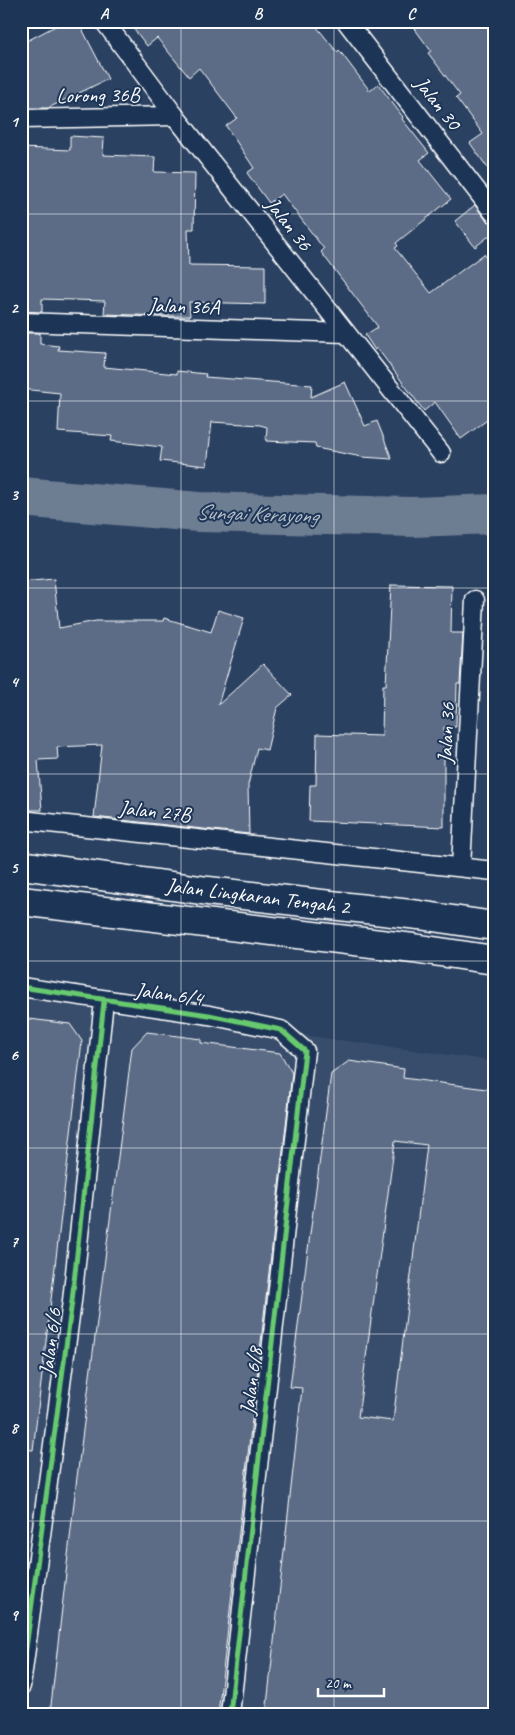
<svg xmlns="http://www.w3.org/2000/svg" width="515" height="1735" font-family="Caveat,sans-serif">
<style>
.built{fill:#394e6c}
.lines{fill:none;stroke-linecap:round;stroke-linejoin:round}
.river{stroke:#6d7d92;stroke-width:40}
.building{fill:#5b6c86;stroke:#fff;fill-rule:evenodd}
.minor-casing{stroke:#fff;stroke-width:21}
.trunk-casing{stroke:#fff;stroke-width:31}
.minor{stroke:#1d3557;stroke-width:18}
.trunk{stroke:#1d3557;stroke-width:28}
.cycleway-casing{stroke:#1d3557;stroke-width:8}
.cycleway{stroke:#67ca6e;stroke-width:5}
.grid{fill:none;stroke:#fff;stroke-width:1;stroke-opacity:0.55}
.labels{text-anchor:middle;stroke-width:4;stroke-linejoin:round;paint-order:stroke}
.street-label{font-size:21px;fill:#fff;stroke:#1d3557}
.water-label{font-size:22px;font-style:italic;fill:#b6bec8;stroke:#1d3557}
.neatline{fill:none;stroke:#fff;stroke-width:2}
.grid-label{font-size:16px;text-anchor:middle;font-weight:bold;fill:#fff}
</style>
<rect width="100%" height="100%" fill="#2a4161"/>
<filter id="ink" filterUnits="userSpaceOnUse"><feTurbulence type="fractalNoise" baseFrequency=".02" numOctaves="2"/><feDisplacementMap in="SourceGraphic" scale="10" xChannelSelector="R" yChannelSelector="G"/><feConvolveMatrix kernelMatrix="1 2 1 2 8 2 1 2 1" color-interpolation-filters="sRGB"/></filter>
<g filter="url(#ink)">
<path class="built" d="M21,997l473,64v653h-473z"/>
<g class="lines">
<path class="river" d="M21,497l178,15 214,5 81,-3"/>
</g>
<g class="building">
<path d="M65,21h13l30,58 -60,29h-18l-9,-17v-47z"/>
<path d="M128,21h184l25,31 2,-2 31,41 8,-7 25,33 -1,2 27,34 -9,7 31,39 -55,44 2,3 -3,2 36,45 53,-39 10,14v147l-33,24 -26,-37 -11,9 -47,-63 -2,2 -10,-15 13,-8 -57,-75 3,-3 -42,-55 -13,9 -22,-30 7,-5 -28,-42 11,-8 -38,-50 -10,9 -32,-39 -10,8z"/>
<path d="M409,21h85v156l-24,-34 13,-9 -27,-36 4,-3 -32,-42 3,-2z"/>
<path d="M70,136l34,2 -1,17 52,2 -1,15 41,1 -1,56h-6l1,36 76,1v38l-76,-2 1,14h-26l-60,-2 1,-13 -63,-2v13l-21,-1v-163l49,2z"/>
<path d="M475,205l11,15 8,3v9l-19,15 -20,-26z"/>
<path d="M21,333h19v11l19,2 -1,4 47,3 -1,14 73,7v-3l29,3 -1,3 107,8 -1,12 34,-15 20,44 12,-5 15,38 -30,-2 -46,-9 -1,-5 -49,-2 1,-14 -7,-2 -48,-3 -5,44 -47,-5 2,-14 -51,-6 1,-5 -54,-4 2,-39 -39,-4z"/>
<path d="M54,579l5,49 37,-7h67l1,-3 47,14 7,-22 26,8 -26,87 45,-41 29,31 -15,13 -10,42 -10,-2 -9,37 1,49 -155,-17 8,-72 -45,2 1,12 -20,1 4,50h-21v-228z"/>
<path d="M391,585l61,1 -1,47h12l-3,51h-3l-1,43h-12v100l-135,-6 1,-36h6l1,-51 65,2 1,-51h3z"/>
<path d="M21,1018l49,6 12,17 -49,409 -12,-1z"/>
<path d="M147,1032l54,7v4l79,10 12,20 -74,641h-168l26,-229 56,-437z"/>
<path d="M349,1061l55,8 -1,9 91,12v624h-228l36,-326 -12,-1 41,-313zM395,1141l32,4 -34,276 -35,-4z"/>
</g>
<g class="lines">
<g class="minor-casing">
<g id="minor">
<path d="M104,21l71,95 266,337"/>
<path d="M346,21l148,192"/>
<path d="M21,119l154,-3"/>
<path d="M21,322l325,11"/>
<path d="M21,820l473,51"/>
<path d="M461,867l14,-267"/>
<path d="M21,987l188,28 72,15 24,21 -75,663"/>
<path d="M21,1686l51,-385 32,-300"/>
</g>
</g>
<g class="trunk-casing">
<g id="trunk">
<path d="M21,865l187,26 211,24 75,11"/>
<path d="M21,901l392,47 81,12"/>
</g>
</g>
<use href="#minor" class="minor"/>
<use href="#trunk" class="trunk"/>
<g class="cycleway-casing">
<g id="cycleway">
<path d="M21,987l188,28 72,15 24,21 -75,663"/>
<path d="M21,1686l51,-385 32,-300"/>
</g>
</g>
<use href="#cycleway" class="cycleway"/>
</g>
</g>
<path class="grid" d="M181,21v1693M334,21v1693M21,214h473M21,401h473M21,588h473M21,774h473M21,961h473M21,1148h473M21,1334h473M21,1521h473"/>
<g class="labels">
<g class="street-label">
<text transform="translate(98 95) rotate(-1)" y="7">Lorong 36B</text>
<text transform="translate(438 103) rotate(52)" y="7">Jalan 30</text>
<text transform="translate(289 224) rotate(52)" y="7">Jalan 36</text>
<text transform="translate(184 306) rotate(2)" y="7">Jalan 36A</text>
<text transform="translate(446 733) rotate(-87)" y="7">Jalan 36</text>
<text transform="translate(155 811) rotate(6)" y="7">Jalan 27B</text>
<text transform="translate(258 896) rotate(7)" y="7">Jalan Lingkaran Tengah 2</text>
<text transform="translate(169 994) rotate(8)" y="7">Jalan 6/4</text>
<text transform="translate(50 1342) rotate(-83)" y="7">Jalan 6/6</text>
<text transform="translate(251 1381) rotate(-83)" y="7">Jalan 6/8</text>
</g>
<g class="water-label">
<text transform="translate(257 513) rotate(2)" y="8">Sungai Kerayong</text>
</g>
</g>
<rect width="515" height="1735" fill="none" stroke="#1d3557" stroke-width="55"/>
<path d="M318 1688v8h66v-8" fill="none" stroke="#ffffff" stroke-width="2.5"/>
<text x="325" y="1688" font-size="15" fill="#ffffff" stroke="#1d3557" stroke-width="4" paint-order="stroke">20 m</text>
<rect x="28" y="28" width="460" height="1680" class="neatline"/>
<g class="grid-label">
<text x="104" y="19">A</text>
<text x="258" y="19">B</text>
<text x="411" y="19">C</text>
<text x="14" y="127">1</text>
<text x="14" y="313">2</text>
<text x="14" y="500">3</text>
<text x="14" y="687">4</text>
<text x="14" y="873">5</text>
<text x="14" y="1060">6</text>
<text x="14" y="1247">7</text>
<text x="14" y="1433">8</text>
<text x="14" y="1620">9</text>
</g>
</svg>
